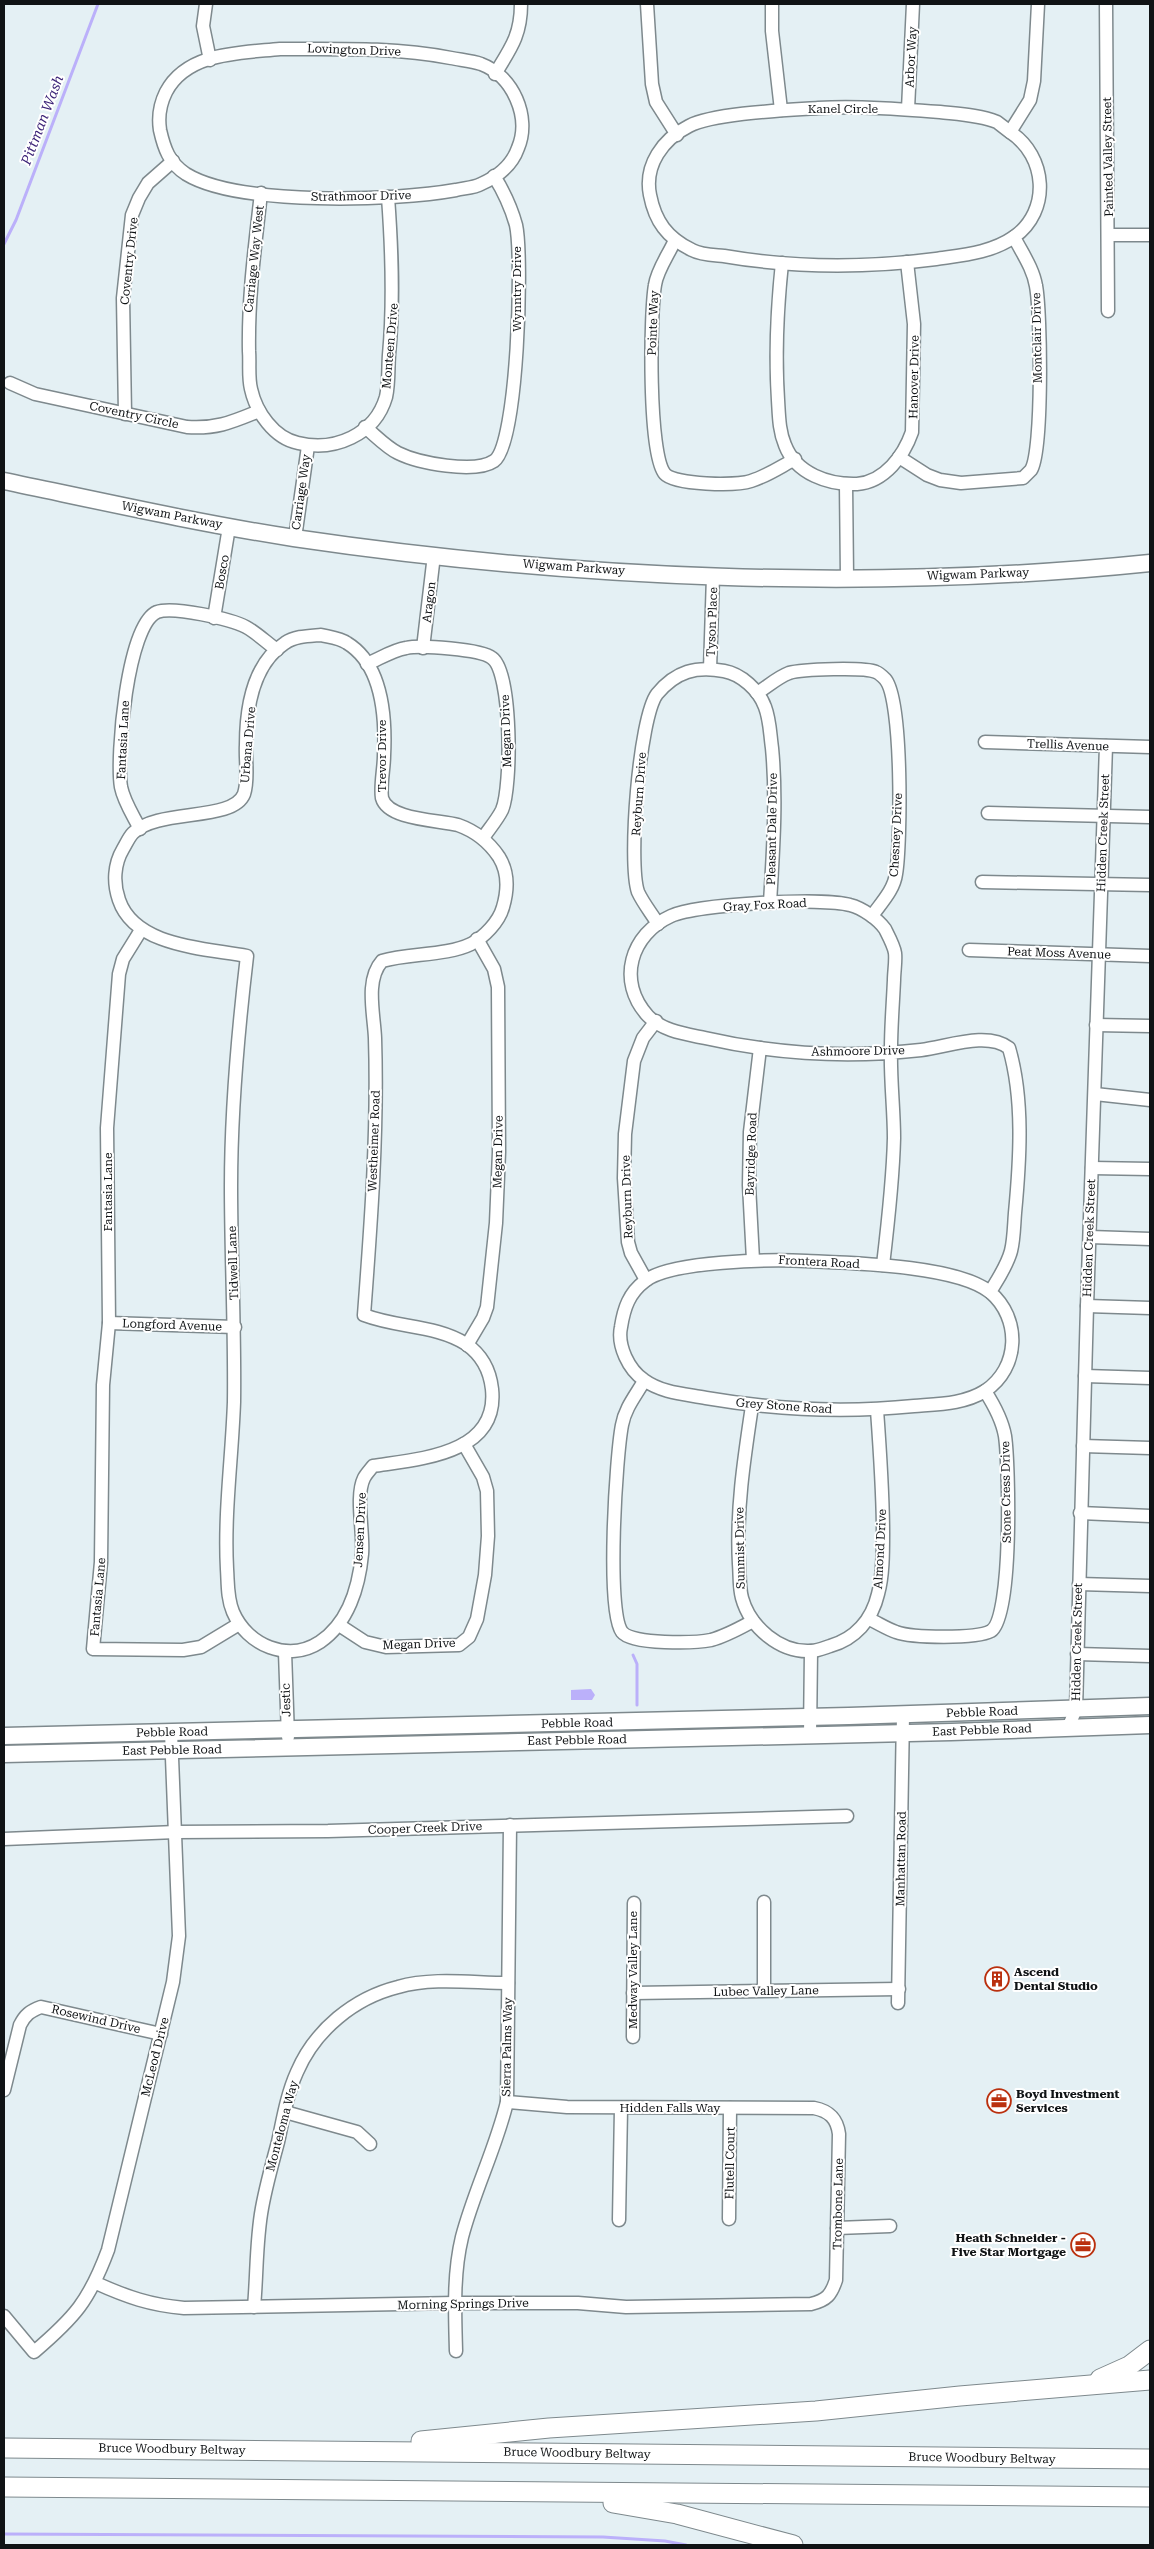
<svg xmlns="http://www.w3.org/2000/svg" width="1154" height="2549" font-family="'Roboto Serif',serif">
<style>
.water{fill:#bbb0fa}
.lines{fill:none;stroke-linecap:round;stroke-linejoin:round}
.stream{stroke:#bbb0fa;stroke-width:3}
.minor-casing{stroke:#7e898d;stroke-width:15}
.major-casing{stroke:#7e898d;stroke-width:19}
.highway-casing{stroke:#7e898d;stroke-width:21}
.minor{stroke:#fff;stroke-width:12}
.major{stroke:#fff;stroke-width:16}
.highway{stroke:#fff;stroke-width:19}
.labels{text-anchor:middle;stroke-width:4;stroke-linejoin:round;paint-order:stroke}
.street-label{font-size:12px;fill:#101315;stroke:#fff}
.poi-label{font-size:12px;font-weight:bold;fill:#101315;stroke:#fff;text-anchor:start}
.water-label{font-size:14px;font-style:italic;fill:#3c2377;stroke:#fff}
</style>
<rect width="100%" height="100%" fill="#e4f0f4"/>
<path class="water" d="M591,1689l4,6 -3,5h-21v-10z"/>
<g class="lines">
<g class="stream">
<path d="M4,244l12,-24 82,-216"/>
<path d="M633,1655l4,9v41"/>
<path d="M4,2534l599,3 62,4 21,4"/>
</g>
<g class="minor-casing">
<g id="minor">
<path d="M206,4l-3,22 7,34"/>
<path d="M647,4l5,80 4,18 21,33"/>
<path d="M772,4v27l9,79"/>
<path d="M1106,4l2,307"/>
<path d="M280,49c57,0 114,-2 171,9 10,2 21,3 30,6 32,12 50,53 37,84 -6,17 -21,29 -37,36 -7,4 -17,4 -25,6 -61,11 -218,16 -270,-16 -17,-11 -22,-26 -26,-44 -2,-13 0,-26 6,-38 21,-40 74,-39 114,-43z"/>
<path d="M495,74c16,-26 26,-39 26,-70"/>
<path d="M908,109l5,-105"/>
<path d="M1010,132c-4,-3 -9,-7 -13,-10 -17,-7 -39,-8 -57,-10 -40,-3 -81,-6 -122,-4 -30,2 -104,5 -129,18 -26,13 -45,39 -39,69 5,26 17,43 42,55 9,5 22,5 32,6 70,12 142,12 212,3 27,-4 55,-6 78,-22"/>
<path d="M261,193c-6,54 -13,104 -12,158 1,12 -1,26 2,38 5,23 23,49 47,54 36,9 77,-8 88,-46 3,-13 2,-29 3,-42 5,-54 3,-104 -1,-158"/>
<path d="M1109,235h41"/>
<path d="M675,240c-6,14 -18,30 -20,45 -5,29 -7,170 10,189 10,11 71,12 86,7 16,-5 29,-14 44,-22"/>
<path d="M782,263c-5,47 -7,91 -4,137 1,16 1,31 7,45 11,29 44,40 72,39 28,-2 47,-29 55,-52l2,-108 -7,-62"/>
<path d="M10,383l25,11 152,33c30,2 45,-5 72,-16"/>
<path d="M125,414l-2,-116 9,-83 7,-17 9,-15 25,-22"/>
<path d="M365,427c11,9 21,20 33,26 20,10 77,21 96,8 24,-16 29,-205 22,-236 -5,-18 -12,-33 -22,-49"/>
<path d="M899,457l28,18 13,5 21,3 62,-5c3,-3 6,-6 8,-8 12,-19 10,-158 5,-184 -3,-18 -14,-33 -22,-49 37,-26 33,-81 -4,-105l20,-32 4,-19 4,-77"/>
<path d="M846,484l1,93"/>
<path d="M295,538l13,-92"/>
<path d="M214,618l15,-91"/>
<path d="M321,635c8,2 19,3 26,8 36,22 39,74 37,113 0,12 -4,30 -2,42 6,22 57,22 76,27 17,6 31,17 41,32 10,16 9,33 4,50 -4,15 -19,30 -32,37 -25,12 -62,9 -89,17 -17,19 -8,53 -7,77 3,92 -4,185 -11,277 34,13 72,10 102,29 16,11 24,27 26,45 7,66 -74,70 -119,77 -3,4 -7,8 -9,12 -9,18 0,55 -2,76 -3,33 -14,69 -42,88 -32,21 -73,3 -87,-30 -6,-14 -5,-29 -6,-43 -3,-56 5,-111 7,-167 1,-72 -3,-144 -3,-216 0,-77 7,-154 16,-230 -42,-8 -112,-9 -128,-56 -6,-17 -5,-36 4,-51 3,-5 6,-12 10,-16 25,-25 100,-11 111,-39 5,-15 1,-34 2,-49 0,-36 7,-81 39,-102 10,-7 24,-7 36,-8z"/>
<path d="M423,648l11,-93"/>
<path d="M367,664c12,-5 26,-14 39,-16 15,-3 75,1 86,10 20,14 20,129 10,152 -5,10 -13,19 -19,28"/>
<path d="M710,669l3,-93"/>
<path d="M757,693c10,-6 21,-16 32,-20 13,-4 76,-6 87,-1 3,1 7,5 9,7 18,19 16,166 11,195 -2,16 -15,29 -24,42"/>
<path d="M985,742l165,5"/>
<path d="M988,813l162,4"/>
<path d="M140,829c-7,-14 -16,-27 -19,-42 -5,-30 6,-162 36,-175 16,-6 74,7 89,15 11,6 21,16 31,23"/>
<path d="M982,882l168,3"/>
<path d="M658,924c-6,-10 -15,-21 -20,-32 -10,-29 1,-174 19,-198 19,-23 39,-28 67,-23 17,3 35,19 41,36 5,13 5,27 7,41 5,52 1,103 -2,155"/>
<path d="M141,930l-18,29 -4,15 -12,154 2,195 -6,62 -2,177 -8,87 90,1 18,-3 38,-23"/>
<path d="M969,950l181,6"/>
<path d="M1096,1025l54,1"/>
<path d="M1095,1094l55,6"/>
<path d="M1092,1168l58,1"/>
<path d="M1090,1237l60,2"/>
<path d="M753,1260l-4,-75 1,-53 10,-84"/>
<path d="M646,1280l-15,-27 -3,-11 -4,-64 1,-44 9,-73 9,-23 13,-17"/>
<path d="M1087,1306l63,2"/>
<path d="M109,1323l126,4"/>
<path d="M467,1345l16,-27 4,-11 9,-84 3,-71 -1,-165 -4,-18 -17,-30"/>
<path d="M1085,1376l65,2"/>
<path d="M644,1381c-8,14 -19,27 -22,44 -6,31 -16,186 0,207 10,13 74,11 89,8 15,-4 29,-12 42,-19"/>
<path d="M985,1391c-21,13 -46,13 -71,15 -70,7 -138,4 -208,-8 -21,-4 -44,-5 -62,-18 -15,-10 -27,-34 -23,-53 3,-19 8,-34 24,-46 24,-20 128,-22 161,-20 44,2 150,4 184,31"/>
<path d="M752,1406c-8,53 -16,105 -13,158 1,11 0,23 3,34 8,29 38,55 69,53 6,0 13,-3 19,-5 25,-7 42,-26 48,-52 5,-18 5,-41 5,-60 0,-42 -3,-83 -6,-124"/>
<path d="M1083,1446l67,2"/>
<path d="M1080,1513l70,3"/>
<path d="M1079,1584l71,2"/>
<path d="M869,1619c9,4 18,10 27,13 16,6 80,7 95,-1 22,-14 18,-167 14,-195 -3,-17 -11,-31 -20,-45 35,-23 36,-73 5,-99 8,-13 17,-26 21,-41 3,-12 3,-26 4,-38 5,-53 9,-114 -6,-165 -22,-17 -62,-1 -88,2 -71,8 -146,4 -216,-12 -19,-4 -43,-7 -57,-22 -32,-35 -17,-82 23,-100 26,-12 152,-19 179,-11 12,3 28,14 35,24 3,6 9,17 10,24 1,8 -1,19 -1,27 -1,23 -3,46 -3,68 -1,30 3,61 3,90 -1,43 -6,85 -11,127"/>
<path d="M339,1625l26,17 21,5 73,-2 10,-8 8,-18 8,-44 3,-39 -1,-45 -4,-14 -19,-33"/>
<path d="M285,1652l3,85"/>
<path d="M1077,1654l73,2"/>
<path d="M1068,1728l8,-19 11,-403 19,-560"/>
<path d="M810,1735l1,-84"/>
<path d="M4,1839l172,-7 152,-1 519,-15"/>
<path d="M764,1902v88"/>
<path d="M633,1993l266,-4"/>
<path d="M898,2003l5,-288"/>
<path d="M633,2037l1,-134"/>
<path d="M4,2090l16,-65c5,-10 10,-14 21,-18l120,27"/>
<path d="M285,2112l72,20 13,12"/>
<path d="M729,2219l1,-111"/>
<path d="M619,2220l2,-112"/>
<path d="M837,2228l53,-2"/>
<path d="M96,2283c31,14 54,22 88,25l271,-5h123l48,4 185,-3c16,-4 20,-9 25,-24l3,-146c-2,-16 -10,-23 -25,-26l-247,-1 -60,-5"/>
<path d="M254,2307c3,-32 2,-67 8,-99 4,-22 10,-44 16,-66 5,-23 9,-48 19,-70 18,-42 57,-74 101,-85 35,-10 75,-4 110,-4"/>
<path d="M4,2316l30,36c41,-35 55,-51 74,-102l65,-268 6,-46 -8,-204"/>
<path d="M456,2351c-1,-38 -3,-77 6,-114 12,-46 34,-89 45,-135l3,-277"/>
</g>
</g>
<g class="major-casing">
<g id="major">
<path d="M4,481c96,20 193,42 290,57 278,41 576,54 856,25"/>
<path d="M4,1736l845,-20 301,-10"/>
<path d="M4,1754l947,-22 199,-7"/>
</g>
</g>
<g class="highway-casing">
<g id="highway">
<path d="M1100,2379l29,-13 21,-16"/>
<path d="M421,2441l128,-13 267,-17 144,-15 190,-16"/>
<path d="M4,2448l1146,11"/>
<path d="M4,2487l1146,10"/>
<path d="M613,2503l64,11 116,31"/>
</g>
</g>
<use href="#minor" class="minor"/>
<use href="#major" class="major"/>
<use href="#highway" class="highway"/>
</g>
<defs>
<g id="building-ring" transform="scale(1.25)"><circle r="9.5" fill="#fff" stroke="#ba300e" stroke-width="1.5"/><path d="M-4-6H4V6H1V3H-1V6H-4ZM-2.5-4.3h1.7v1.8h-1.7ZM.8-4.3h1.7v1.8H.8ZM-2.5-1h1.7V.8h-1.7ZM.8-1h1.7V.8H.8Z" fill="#ba300e"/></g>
<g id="office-ring" transform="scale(1.25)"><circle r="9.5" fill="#fff" stroke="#ba300e" stroke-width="1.5"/><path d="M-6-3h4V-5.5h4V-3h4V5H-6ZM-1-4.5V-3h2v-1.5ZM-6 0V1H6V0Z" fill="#ba300e"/></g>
</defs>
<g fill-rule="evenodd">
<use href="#building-ring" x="997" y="1979"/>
<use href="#office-ring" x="999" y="2101"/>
<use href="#office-ring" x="1083" y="2245"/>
</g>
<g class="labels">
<g class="street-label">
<text transform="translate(354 50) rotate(2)" y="4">Lovington Drive</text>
<text transform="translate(911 57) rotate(-87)" y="4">Arbor Way</text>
<text x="843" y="113">Kanel Circle</text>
<text transform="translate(1108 157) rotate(-91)" y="4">Painted Valley Street</text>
<text transform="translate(361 196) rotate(-1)" y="4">Strathmoor Drive</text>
<text transform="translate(254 259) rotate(-84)" y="4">Carriage Way West</text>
<text transform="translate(129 261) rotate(-84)" y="4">Coventry Drive</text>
<text transform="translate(517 289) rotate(-90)" y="4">Wynntry Drive</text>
<text transform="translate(653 323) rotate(-88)" y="4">Pointe Way</text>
<text transform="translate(1037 338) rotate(-91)" y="4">Montclair Drive</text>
<text transform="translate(390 346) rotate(-85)" y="4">Monteen Drive</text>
<text transform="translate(914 377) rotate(-89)" y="4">Hanover Drive</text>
<text transform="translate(134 415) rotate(12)" y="4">Coventry Circle</text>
<text transform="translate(301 492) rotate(-82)" y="4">Carriage Way</text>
<text transform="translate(172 515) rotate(11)" y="4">Wigwam Parkway</text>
<text transform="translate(574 567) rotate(4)" y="4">Wigwam Parkway</text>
<text transform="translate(222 572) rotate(-80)" y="4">Bosco</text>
<text transform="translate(978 574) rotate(-2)" y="4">Wigwam Parkway</text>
<text transform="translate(429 602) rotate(-83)" y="4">Aragon</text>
<text transform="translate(712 622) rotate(-88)" y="4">Tyson Place</text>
<text transform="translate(506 731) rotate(-92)" y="4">Megan Drive</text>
<text transform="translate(123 740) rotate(-87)" y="4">Fantasia Lane</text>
<text transform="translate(248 745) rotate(-85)" y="4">Urbana Drive</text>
<text transform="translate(1068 745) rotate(2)" y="4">Trellis Avenue</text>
<text transform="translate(382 756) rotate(-90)" y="4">Trevor Drive</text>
<text transform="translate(639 794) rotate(-86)" y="4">Reyburn Drive</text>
<text transform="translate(772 829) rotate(-89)" y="4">Pleasant Dale Drive</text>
<text transform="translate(1103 833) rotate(-88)" y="4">Hidden Creek Street</text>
<text transform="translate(896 835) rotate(-87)" y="4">Chesney Drive</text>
<text transform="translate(765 905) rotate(-3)" y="4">Gray Fox Road</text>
<text transform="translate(1059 953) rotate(2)" y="4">Peat Moss Avenue</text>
<text transform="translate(858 1051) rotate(-1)" y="4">Ashmoore Drive</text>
<text transform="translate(374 1141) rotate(-88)" y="4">Westheimer Road</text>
<text transform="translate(498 1152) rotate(-89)" y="4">Megan Drive</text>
<text transform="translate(751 1154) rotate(-88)" y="4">Bayridge Road</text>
<text transform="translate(108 1192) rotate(-90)" y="4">Fantasia Lane</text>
<text transform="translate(627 1197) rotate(-92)" y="4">Reyburn Drive</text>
<text transform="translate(1089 1238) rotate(-88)" y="4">Hidden Creek Street</text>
<text transform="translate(819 1262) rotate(3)" y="4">Frontera Road</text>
<text transform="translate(233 1263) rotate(-92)" y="4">Tidwell Lane</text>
<text transform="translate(172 1325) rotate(2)" y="4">Longford Avenue</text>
<text transform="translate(784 1406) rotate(4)" y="4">Grey Stone Road</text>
<text transform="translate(1006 1492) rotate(-91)" y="4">Stone Cress Drive</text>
<text transform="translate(360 1530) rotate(-87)" y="4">Jensen Drive</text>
<text transform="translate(740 1548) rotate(-91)" y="4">Sunmist Drive</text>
<text transform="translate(880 1549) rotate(-87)" y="4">Almond Drive</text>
<text transform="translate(98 1597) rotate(-85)" y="4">Fantasia Lane</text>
<text transform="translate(1077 1642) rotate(-89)" y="4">Hidden Creek Street</text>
<text transform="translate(419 1644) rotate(-2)" y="4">Megan Drive</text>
<text transform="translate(286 1700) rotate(-92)" y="4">Jestic</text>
<text transform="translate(982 1712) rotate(-2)" y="4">Pebble Road</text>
<text transform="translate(577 1723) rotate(-1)" y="4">Pebble Road</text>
<text transform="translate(982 1730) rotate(-2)" y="4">East Pebble Road</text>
<text transform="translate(172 1732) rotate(-1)" y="4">Pebble Road</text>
<text transform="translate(577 1740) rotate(-1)" y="4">East Pebble Road</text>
<text transform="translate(172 1750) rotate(-1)" y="4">East Pebble Road</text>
<text transform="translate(425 1828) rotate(-2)" y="4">Cooper Creek Drive</text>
<text transform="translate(901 1859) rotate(-89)" y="4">Manhattan Road</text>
<text transform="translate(633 1970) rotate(-90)" y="4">Medway Valley Lane</text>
<text transform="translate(766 1991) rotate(-1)" y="4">Lubec Valley Lane</text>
<text transform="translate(96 2019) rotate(13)" y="4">Rosewind Drive</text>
<text transform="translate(507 2047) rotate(-89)" y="4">Sierra Palms Way</text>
<text transform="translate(155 2057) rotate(-76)" y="4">McLeod Drive</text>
<text x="670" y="2112">Hidden Falls Way</text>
<text transform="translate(282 2126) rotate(-75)" y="4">Monteloma Way</text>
<text transform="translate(730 2163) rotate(-89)" y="4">Flutell Court</text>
<text transform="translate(838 2204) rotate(-89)" y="4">Trombone Lane</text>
<text transform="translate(463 2304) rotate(-1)" y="4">Morning Springs Drive</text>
<text transform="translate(172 2449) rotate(1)" y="4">Bruce Woodbury Beltway</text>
<text transform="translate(577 2453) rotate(1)" y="4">Bruce Woodbury Beltway</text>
<text transform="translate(982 2458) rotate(1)" y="4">Bruce Woodbury Beltway</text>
</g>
<g class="poi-label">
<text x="1014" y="1976">Ascend<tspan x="1014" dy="14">Dental Studio</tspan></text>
<text x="1016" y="2098">Boyd Investment<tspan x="1016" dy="14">Services</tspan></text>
<text x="1066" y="2242" text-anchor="end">Heath Schneider -<tspan x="1066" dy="14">Five Star Mortgage</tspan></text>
</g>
<g class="water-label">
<text transform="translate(42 120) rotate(-69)" y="5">Pittman Wash</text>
</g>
</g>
<rect width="1154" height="2549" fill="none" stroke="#101315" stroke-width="10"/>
</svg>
